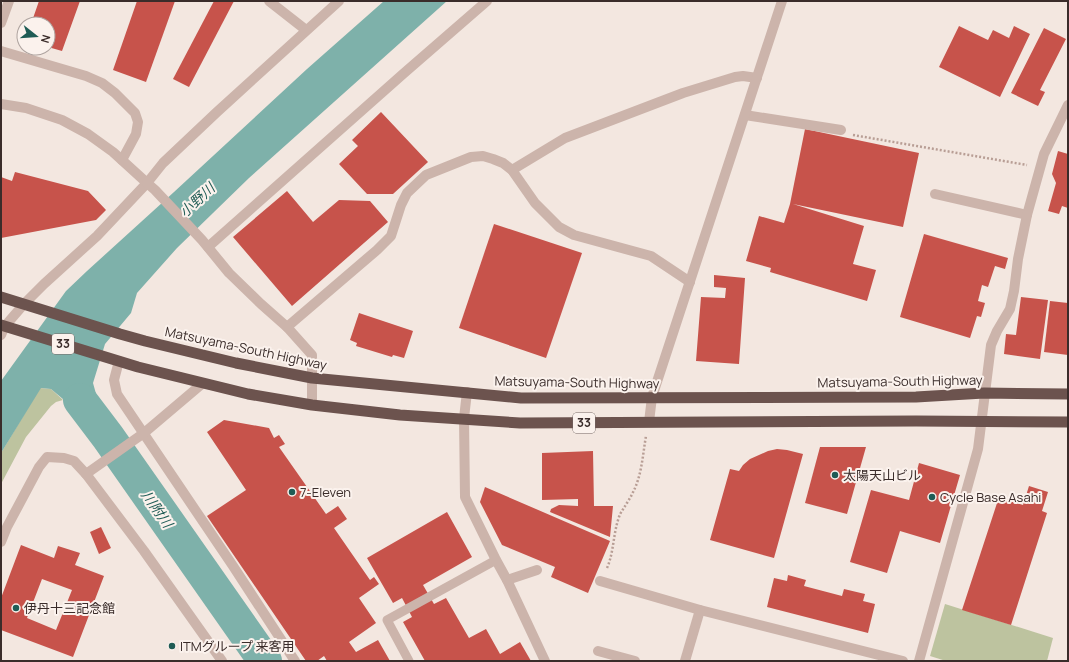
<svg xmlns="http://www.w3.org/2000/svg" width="1069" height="662" font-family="Manrope,'Noto Sans JP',sans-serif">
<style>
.green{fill:#bdc39f}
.water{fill:#7eb1aa}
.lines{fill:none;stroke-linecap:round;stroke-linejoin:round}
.river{stroke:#7eb1aa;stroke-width:34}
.building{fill:#c7534b;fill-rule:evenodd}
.path{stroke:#b89e95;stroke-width:2.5;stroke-dasharray:2 2;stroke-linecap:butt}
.service{stroke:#ccb4ab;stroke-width:9}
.minor{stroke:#ccb4ab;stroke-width:10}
.tertiary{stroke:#ccb4ab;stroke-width:10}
.trunk{stroke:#6c534e;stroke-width:11}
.poi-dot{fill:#1f5c55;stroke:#fbf2ed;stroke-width:1.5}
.labels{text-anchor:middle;stroke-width:4;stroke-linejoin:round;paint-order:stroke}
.shield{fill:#fbf2ed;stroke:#746764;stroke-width:1}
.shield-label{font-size:12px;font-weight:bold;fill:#3a2c2a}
.street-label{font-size:13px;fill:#3a2c2a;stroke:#fbf2ed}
.poi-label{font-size:13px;fill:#3a2c2a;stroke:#fbf2ed;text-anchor:start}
.water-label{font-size:14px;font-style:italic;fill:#1f5c55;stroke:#fbf2ed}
</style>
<rect width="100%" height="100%" fill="#f3e7e0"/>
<g class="green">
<path d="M40,388l11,1 12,11 -7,2 -5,4 -25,31 -25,47v-31z"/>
<path d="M945,604l108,34 -6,23h-101l-16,-5z"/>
</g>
<path class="water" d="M384,1h63l-198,177 -72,70 -40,45 -6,20 -26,31 -12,39 15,54 -57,-48 -10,-1 -40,65v-72l65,-90 21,-20 87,-79 133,-123z"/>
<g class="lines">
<path class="river" d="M80,400l28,37 157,224"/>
</g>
<g class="building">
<path d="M39,1h41l-18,50 -14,-4v-23h-17z"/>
<path d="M137,1h38l-29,81 -33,-12z"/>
<path d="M214,1h20l-45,86 -16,-8z"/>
<path d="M959,26l29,14 5,-10 16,8 5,-12 16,8 -30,63 -61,-30z"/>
<path d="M1044,28l22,11 -26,51 5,2 -7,14 -27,-13z"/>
<path d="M381,112l47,50 -35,32h-26l-28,-30 19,-18 -6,-6z"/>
<path d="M805,129l114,24 -16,74 -110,-23 71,22 -11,38 23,6 -9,31 -97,-29 1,-4 -25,-7 13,-45 25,7 6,-19z"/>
<path d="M1058,151l10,3v54l-6,-2 -3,8 -11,-3 8,-28 -4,-9z"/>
<path d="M15,172l73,19 18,19 -10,10 -95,18v-61l11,4z"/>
<path d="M287,191l26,31 26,-22 31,1 18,21 -96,84 -59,-69z"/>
<path d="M494,224l88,29 -36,105 -87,-30z"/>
<path d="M924,234l84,24 -3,11 -10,-3 -7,21 -6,-2 -4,16 7,2 -4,14 -4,-1 -7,22 -70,-21z"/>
<path d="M714,275l31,3 -6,86 -43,-3 5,-64 24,1 1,-10 -12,-1z"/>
<path d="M1021,297l27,3 -8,59 -36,-5 2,-20 10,1z"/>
<path d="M1050,301l18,2v52l-24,-3z"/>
<path d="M359,313l54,18 -9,27 -11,-3 -1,2 -36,-11 1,-3 -7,-3z"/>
<path d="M224,420l45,8 5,10 5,-3 6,9 -6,3 47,67 12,-8 9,13 -13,9 36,52 4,-3 5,7 -20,14 17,25 -27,19 7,10 22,-12 12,21h-63l-3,-5 -7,5h-11l-99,-145 39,-26 -39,-58z"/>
<path d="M820,447h46l-19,67 -42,-11z"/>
<path d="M777,449l10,1 16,4 -29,104 -64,-18 20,-71 9,2 4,-6 7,-6 18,-8z"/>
<path d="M593,451l1,55h19l-3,31 -60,-25 1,-3 8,-4 19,1v-7l-36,1v-47z"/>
<path d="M919,463l41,12 -20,68 -40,-12 -13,42 -37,-11 21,-72 38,10z"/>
<path d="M1029,486l19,6 -6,19 5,2 -36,112 -49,-15 37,-113 24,8z"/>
<path d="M485,487l125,54 -22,52 -37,-16 4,-10 -53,-22 -22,-43z"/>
<path d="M447,512l25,45 -49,28 11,19 12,-6 23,40 17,-9 14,25 20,-12 11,19h-106l-22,-39 9,-5 -10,-19 -9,5 -26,-45z"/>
<path d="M101,527l10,21 -12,6 -9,-22z"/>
<path d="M21,545l33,13 4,-12 22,7 -5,12 29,11 -31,81 -72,-27v-32zM42,579l30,11 -16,40 -29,-12z"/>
<path d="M788,575l18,5 -2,6 38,10 2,-7 21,5 -2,7 12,3 -7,29 -101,-26 7,-29 13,3z"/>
</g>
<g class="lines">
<g class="path">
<path d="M853,135l174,30"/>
<path d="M607,568c7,-16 6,-34 12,-51 2,-6 6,-10 9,-16 3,-4 5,-9 7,-13 7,-16 8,-35 11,-52"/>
</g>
<path class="service" d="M409,661l-22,-41 109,-60"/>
<g class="minor">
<path d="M269,1l37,29"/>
<path d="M1,23l8,-22"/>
<path d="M1,51l85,25 16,7 13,10 20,20 3,9 -2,12 -14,26"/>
<path d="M1,104l25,4 36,12 26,14 25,18 34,31 -50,53 -53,48 -20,20 -19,22 -4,9"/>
<path d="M745,115l96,15"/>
<path d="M512,170l53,-32 118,-45 52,-16 8,-1 14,2"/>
<path d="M935,194l92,21"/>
<path d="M208,247l195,-173 84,-73"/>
<path d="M287,327l90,-77 14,-14 10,-31 6,-12 19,-18 45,-18 12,-1 10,3 10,4 9,7 23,33 24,24 15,8 77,21 39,26"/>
<path d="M119,361l-5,19 3,14 116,172 62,95"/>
<path d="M467,392l-3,26 1,79 31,63 11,20 38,81"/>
<path d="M649,422l3,-25 130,-396"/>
<path d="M86,474l58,-41 59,-50"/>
<path d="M1,542l6,-15 32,-60 8,-10 17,1 10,3 12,13 58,77 78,110"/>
<path d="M507,580l30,-10"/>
<path d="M600,581l100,29 203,51"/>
<path d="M598,651l37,10"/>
<path d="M685,661l15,-51"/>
<path d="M919,661l59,-212 13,-104 6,-14 13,-22 4,-18 4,-32 9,-44 17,-61 24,-49"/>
</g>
<path class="tertiary" d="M312,405v-50l-25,-28 -26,-23 -32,-31 -27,-33 -47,-50 -8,-7 16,-20 54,-51 122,-111"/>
<g class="trunk">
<path d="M1,297l119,37 25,7 91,22 76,15 209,20 395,-1 68,-4 84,1"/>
<path d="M1,325l137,42 110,27 64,11 88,10 120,8 396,-2 152,1"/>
</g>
</g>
<g class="poi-dot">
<circle cx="835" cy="475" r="4"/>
<circle cx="292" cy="492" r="4"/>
<circle cx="932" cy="497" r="4"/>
<circle cx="16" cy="608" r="4"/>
<circle cx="172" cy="646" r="4"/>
</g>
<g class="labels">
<g class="shield">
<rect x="52" y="334" width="22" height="20" rx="3"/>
<rect x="573" y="413" width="22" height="20" rx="3"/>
</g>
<g class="shield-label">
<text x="63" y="348">33</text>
<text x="584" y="427">33</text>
</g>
<g class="street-label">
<text transform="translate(246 348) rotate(12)" y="5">Matsuyama-South Highway</text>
<text transform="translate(900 381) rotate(-1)" y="5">Matsuyama-South Highway</text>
<text transform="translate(577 382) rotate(1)" y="5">Matsuyama-South Highway</text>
</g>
<g class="poi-label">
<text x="843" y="480">太陽天山ビル</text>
<text x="300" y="497">7-Eleven</text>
<text x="940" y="502">Cycle Base Asahi</text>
<text x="24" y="613">伊丹十三記念館</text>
<text x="180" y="651">ITMグループ 来客用</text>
</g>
<g class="water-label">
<text transform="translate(197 200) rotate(-43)" y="5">小野川</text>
<text transform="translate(157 509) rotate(55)" y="5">川附川</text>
</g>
</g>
<rect width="1069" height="662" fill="none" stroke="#3a2c2a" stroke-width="4"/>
<g transform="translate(36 36) rotate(107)"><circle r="19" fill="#fbf2ed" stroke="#aea39f"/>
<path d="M0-3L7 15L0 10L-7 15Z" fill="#1f5c55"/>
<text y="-6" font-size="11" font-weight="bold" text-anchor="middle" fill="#3a2c2a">N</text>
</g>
</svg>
